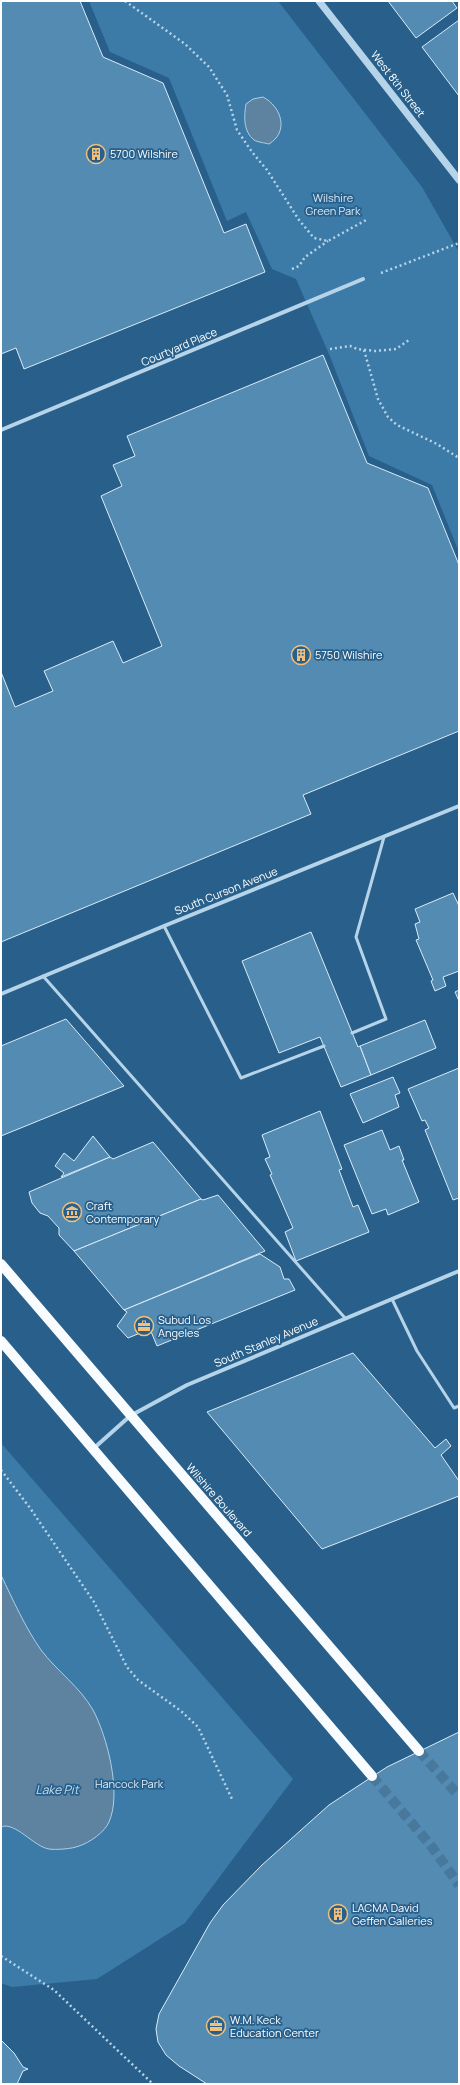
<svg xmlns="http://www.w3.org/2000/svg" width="460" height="2085" font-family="Manrope,sans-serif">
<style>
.green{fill:#3c7aa7}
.water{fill:#5d83a0;stroke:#abd0ea}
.building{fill:#548bb3;stroke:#daebf7}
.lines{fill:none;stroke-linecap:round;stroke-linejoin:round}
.primary-tunnel{stroke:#48789c;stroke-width:10;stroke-dasharray:10 5;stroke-linecap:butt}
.path{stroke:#b6d4e9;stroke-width:2.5;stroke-dasharray:2 3;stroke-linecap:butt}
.service{stroke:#b6d4e9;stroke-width:3}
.minor{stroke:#b6d4e9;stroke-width:4}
.tertiary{stroke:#b6d4e9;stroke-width:7}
.primary{stroke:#f9fcfe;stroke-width:10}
.labels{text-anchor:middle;stroke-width:3.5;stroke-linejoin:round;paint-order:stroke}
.street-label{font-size:11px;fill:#fff;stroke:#28608b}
.poi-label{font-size:11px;fill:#fff;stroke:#28608b;text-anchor:start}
.park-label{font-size:11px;fill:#daebf7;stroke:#28608b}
.water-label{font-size:12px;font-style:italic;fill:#c2ddf1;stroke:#28608b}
</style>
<rect width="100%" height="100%" fill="#28608b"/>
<g class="green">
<path d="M89,1h189l144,186 37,65v300l-27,-67 -63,-29 -40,-102 -33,-75 -24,-10 -26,-57 -19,9 -58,-143 -59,-26z"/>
<path d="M1,1443l292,336 -108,144 -88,56 -85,8 -11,-4z"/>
</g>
<g class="water">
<path d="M263,97c19,10 26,35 6,47 -4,-1 -12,-2 -15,-4 -11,-9 -10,-24 -8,-36l7,-5z"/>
<path d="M1,1575c12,25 24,52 40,75 16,21 39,37 52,60 14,26 29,83 16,112 -4,10 -20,21 -30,24 -7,3 -23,4 -30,3 -15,-2 -34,-28 -48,-22z"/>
</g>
<g class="building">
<path d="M1,1h79l23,56 60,26 61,150 22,-9 19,48 -241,97 -8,-21 -15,6z"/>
<path d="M388,1h64l5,7 -41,30z"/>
<path d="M459,20v76l-37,-49z"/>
<path d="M323,355l44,108 61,25 31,77v166l-156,64 8,19 -310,128v-270l14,35 38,-16 -9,-20 69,-30 10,22 39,-17 -61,-150 21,-10 -9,-21 22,-9 -8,-20z"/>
<path d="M453,893l6,13v65l-16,6 3,9 -11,5 -4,-10 2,-1 -17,-40 3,-1 -4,-15 5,-2 -5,-13z"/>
<path d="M311,932l47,115 2,-1 11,29 -30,12 -21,-50 -41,16 -37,-92z"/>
<path d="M459,990v11l-4,-9z"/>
<path d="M66,1019l58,67 -123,50v-90z"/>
<path d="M425,1020l11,28 -65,27 -11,-29z"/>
<path d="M459,1068v130l-6,2 -28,-70 4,-2 -4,-8 -3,1 -14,-32z"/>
<path d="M393,1077l7,16 -5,2 4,12 -36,16 -13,-29z"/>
<path d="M320,1111l22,58 -3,1 14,37 5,-2 11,27 -73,29 -11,-29 8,-4 -23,-53 2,-1 -7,-15 5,-2 -8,-22z"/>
<path d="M382,1130l8,20 9,-4 5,14h-2l17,42 -31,13 -2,-6 -14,5 -28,-69z"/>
<path d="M93,1136l17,21 -49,20 3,-4 -9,-7 9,-13 10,8z"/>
<path d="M153,1142l48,57 -127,52 -15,-16v-7l-11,-12 -8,-3 -8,-10 -3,-11 81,-35 3,2z"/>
<path d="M218,1195l47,56 -141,59 -50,-59 127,-52 2,1z"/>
<path d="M260,1254l20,13 4,12h5l6,11 -138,56 -7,-17 -22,9 -11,-12 10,-14 -3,-2z"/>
<path d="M353,1353l82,95 11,-9 5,7 -10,9 18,26v15l-137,53 -115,-137z"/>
<path d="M459,1732v352h-252l-28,-18 -13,-11 -8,-13 -2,-13 3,-15 51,-91 13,-18 39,-40 67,-60 58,-38z"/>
<path d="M1,2040l13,13 9,14 5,2 -5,2 -6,13h-16z"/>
</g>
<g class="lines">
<g class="primary-tunnel">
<path d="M419,1751l40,45"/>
<path d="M372,1776l60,71 27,38"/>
</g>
<g class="path">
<path d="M125,1l60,43 24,23 18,28 10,35 15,22 15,18 32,50 15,18 14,3 40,-22"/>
<path d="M292,269l7,-3 6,-9 23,-16"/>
<path d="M381,273l78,-30"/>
<path d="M330,349l20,-3 7,3 18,2 21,-2 13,-9"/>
<path d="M364,350l14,49 10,18 9,8 40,19 22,14"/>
<path d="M1,1470l29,38 64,94 33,65 11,13 43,31 17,16 34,72"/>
<path d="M1,1956l53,34 99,94"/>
</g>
<g class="service">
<path d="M164,926l77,152 83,-32"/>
<path d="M43,976l302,342"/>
<path d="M352,1033l34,-14 -30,-82 28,-100"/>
<path d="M392,1299l25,52 37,57 5,-2"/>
</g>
<g class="minor">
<path d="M1,430l362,-151"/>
<path d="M1,994l163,-68 295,-120"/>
<path d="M93,1449l37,-33 57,-31 272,-114"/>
</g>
<path class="tertiary" d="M319,1l140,179"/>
<g class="primary">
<path d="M1,1264l418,487"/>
<path d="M1,1341l371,435"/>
</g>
</g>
<defs>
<g id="building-ring" transform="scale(1)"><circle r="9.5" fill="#28608b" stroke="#f1c07c" stroke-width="1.5"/><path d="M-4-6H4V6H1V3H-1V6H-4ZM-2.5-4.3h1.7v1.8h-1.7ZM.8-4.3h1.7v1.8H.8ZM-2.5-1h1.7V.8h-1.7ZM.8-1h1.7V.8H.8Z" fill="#f1c07c"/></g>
<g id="museum-ring" transform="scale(1)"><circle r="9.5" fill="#28608b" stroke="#f1c07c" stroke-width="1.5"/><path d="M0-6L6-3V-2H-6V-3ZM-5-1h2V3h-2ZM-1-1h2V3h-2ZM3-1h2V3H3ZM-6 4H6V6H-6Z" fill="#f1c07c"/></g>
<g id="office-ring" transform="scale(1)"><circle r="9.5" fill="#28608b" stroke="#f1c07c" stroke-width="1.5"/><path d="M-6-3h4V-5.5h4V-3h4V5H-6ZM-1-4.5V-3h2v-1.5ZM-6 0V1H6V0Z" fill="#f1c07c"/></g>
</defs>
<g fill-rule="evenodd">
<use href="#building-ring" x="96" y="154"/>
<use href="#building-ring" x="301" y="655"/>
<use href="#museum-ring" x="72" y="1212"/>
<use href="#office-ring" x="144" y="1326"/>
<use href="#building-ring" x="338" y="1914"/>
<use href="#office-ring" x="216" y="2026"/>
</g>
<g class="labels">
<g class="street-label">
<text transform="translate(398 84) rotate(52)" y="4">West 8th Street</text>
<text transform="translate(179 347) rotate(-23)" y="4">Courtyard Place</text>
<text transform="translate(226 891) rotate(-22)" y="4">South Curson Avenue</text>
<text transform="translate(266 1342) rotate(-23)" y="4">South Stanley Avenue</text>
<text transform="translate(219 1500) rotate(49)" y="4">Wilshire Boulevard</text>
</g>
<g class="poi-label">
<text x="110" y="158">5700 Wilshire</text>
<text x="315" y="659">5750 Wilshire</text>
<text x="86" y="1210">Craft<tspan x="86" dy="13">Contemporary</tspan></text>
<text x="158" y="1324">Subud Los<tspan x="158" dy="13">Angeles</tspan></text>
<text x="352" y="1912">LACMA David<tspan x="352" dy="13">Geffen Galleries</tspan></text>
<text x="230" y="2024">W.M. Keck<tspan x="230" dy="13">Education Center</tspan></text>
</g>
<g class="park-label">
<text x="333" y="202">Wilshire<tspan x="333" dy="13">Green Park</tspan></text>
<text x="129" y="1788">Hancock Park</text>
</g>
<g class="water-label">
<text x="57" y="1794">Lake Pit</text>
</g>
</g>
<rect width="460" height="2085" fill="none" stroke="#ffffff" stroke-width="4"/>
</svg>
